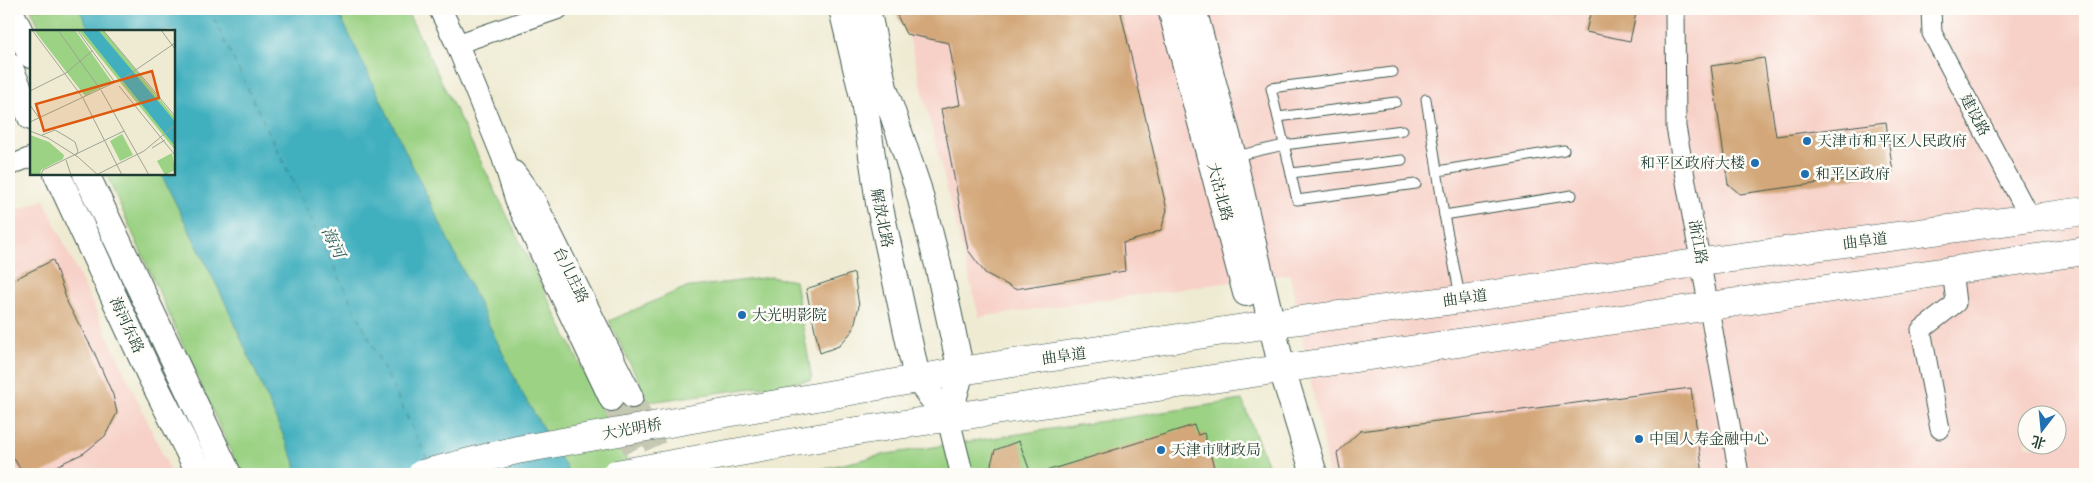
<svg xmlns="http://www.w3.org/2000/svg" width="2094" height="483" font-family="'IM FELL French Canon','Noto Serif SC',serif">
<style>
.built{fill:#f7d1c8;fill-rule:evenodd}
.green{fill:#9bd284;stroke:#5d885c}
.water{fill:#41afbe;stroke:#307679}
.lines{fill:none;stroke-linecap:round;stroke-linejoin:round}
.ferry{stroke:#295f5d;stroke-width:1;stroke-dasharray:6 5;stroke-linecap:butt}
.building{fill:#d3a779}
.tertiary-tunnel{stroke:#c5c8b3;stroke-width:22;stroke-dasharray:22 11;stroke-linecap:butt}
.service-casing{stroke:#3e574c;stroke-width:11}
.minor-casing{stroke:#3e574c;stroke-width:21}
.tertiary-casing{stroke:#3e574c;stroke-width:24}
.secondary-casing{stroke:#3e574c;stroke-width:28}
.primary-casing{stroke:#3e574c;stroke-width:29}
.service{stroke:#fff;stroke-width:9}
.minor{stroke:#fff;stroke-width:19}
.tertiary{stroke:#fff;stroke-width:22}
.secondary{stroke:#fff;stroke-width:26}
.primary{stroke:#fff;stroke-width:28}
.primary-bridge-casing{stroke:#3e574c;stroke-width:29;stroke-linecap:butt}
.primary-bridge{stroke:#fff;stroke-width:28}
.poi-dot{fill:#1f6fb2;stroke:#fdfcf7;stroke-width:2}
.labels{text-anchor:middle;stroke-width:5;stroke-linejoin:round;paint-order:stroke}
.street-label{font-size:15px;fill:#1f3d34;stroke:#fdfcf7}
.poi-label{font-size:15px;fill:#1f3d34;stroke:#fdfcf7;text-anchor:start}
.water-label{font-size:16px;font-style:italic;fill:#295f5d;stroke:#fdfcf7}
.inset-river{fill:none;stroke:#41afbe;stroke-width:2.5}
.inset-road{fill:none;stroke:#9ca593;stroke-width:1}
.view{fill:#de580e;fill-opacity:0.15;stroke:#de580e;stroke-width:2.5}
.inset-edge{fill:none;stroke:#1f3d34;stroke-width:2.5}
</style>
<rect width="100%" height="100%" fill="#fdfcf7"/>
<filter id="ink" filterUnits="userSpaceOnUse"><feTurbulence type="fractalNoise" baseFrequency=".02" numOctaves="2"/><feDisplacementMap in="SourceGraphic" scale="10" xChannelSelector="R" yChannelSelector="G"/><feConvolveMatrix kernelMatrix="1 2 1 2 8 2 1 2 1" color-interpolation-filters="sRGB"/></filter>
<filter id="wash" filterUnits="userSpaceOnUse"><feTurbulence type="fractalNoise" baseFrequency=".0096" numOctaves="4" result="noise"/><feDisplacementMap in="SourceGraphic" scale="20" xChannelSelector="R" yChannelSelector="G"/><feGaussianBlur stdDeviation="1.12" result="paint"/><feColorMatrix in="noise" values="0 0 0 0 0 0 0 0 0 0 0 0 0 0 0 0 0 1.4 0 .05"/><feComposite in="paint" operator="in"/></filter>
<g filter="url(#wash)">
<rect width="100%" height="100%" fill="#efebd3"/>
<g class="built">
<path d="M902,9h1183v465h-756l-39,-200 -311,43zM2026,416h30v30h-30z"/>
<path d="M44,200l128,274h-163v-261z"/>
</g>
<g class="green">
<path d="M31,9h375l228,465h-393l-135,-300h68v-143h-133z"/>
<path d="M771,277l24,4 17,99 -163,22 -40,-81 75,-33z"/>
<path d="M1242,400l29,74h-471l87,-20z"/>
</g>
<path class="water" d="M79,9h258l184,382 49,83h-273l-3,-14 -70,-160 -63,-126h13v-143h-84z"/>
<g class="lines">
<path class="ferry" d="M209,9l219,451"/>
</g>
<g id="blocks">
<g class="building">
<path d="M894,9h226l47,201 -6,20 -20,8 -18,5 2,28 -110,18 -30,-16 -17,-23 -27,-141 19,-4 -11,-62 -43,-9z"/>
<path d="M1591,9h46l-7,32 -44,-9z"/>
<path d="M1764,58l12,78 110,-14 7,51 -153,21 -12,-10 -17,-118z"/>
<path d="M53,260l15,44 26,48 19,43 4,18 -12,23 -21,17 -45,21h-16l-14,-24v-168z"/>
<path d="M854,273l5,33 -6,24 -14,16 -19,7 -14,-64z"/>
<path d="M1691,388l12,86h-362l-4,-21 23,-22z"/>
<path d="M1194,425l4,10 6,-2 12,41h-170v-3z"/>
<path d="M1019,441l12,33h-37l-3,-10 4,-14z"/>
</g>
</g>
</g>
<g filter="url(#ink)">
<use href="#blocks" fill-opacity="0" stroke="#3e574c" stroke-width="1"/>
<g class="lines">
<g class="tertiary-tunnel">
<path d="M632,397l36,77"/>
<path d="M611,400l35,74"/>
</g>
<g class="service-casing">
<g id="service">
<path d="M1393,72l-122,16 26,112 119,-16"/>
<path d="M1426,99l18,116 16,81"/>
<path d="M1278,117l118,-15"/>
<path d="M1236,156l48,-11 119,-15"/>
<path d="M1438,171l126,-21"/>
<path d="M1291,173l111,-13"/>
<path d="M1444,215l128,-20"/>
</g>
</g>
<g class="minor-casing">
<g id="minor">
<path d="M1675,9l1,118 63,347"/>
<path d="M1931,9l1,24 98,185"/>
<path d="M457,44l102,-35"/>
<path d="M9,166l22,-9"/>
<path d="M1940,429l-19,-99 35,-27 -4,-33"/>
</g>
</g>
<g class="tertiary-casing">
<g id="tertiary">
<path d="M440,9l17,35 46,113 14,45 94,198"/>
<path d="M514,172l19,26 99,199"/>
<path d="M948,418l14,56"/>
</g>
</g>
<g class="secondary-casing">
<g id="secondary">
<path d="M9,9l22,46"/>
<path d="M842,9l22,92 15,102 38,175 31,40"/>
<path d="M867,9l17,79 34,100 20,77 23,106 -13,47"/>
<path d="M1171,9l75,284"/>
<path d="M1193,9l40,148 49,212 32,105"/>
<path d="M9,66l22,51"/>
<path d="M57,174l93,201 50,99"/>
<path d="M86,174l142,300"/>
</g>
</g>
<g class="primary-casing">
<g id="primary">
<path d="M845,392l116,-21 309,-47 191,-25 241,-37 383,-51"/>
<path d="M857,431l1228,-180"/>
</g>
</g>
<use href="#service" class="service"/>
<use href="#minor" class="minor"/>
<use href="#tertiary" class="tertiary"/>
<use href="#secondary" class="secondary"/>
<use href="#primary" class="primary"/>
<g class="primary-bridge-casing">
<g id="primary-bridge">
<path d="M422,474l95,-24 328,-58"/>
<path d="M616,474l241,-43"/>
</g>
</g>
<use href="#primary-bridge" class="primary-bridge"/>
</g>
</g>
<g class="poi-dot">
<circle cx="1807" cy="141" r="5"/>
<circle cx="1755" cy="163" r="5"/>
<circle cx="1805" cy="174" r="5"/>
<circle cx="742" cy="315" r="5"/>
<circle cx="1639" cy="439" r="5"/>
<circle cx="1161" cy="450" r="5"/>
</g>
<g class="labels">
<g class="street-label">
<text transform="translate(1975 115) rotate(62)" y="5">建设路</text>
<text transform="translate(1220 192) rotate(75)" y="5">大沽北路</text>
<text transform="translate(882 218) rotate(79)" y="5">解放北路</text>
<text transform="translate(1865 241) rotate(-7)" y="5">曲阜道</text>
<text transform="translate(1698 242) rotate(80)" y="5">浙江路</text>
<text transform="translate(571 275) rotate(64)" y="5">台儿庄路</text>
<text transform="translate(1465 298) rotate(-8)" y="5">曲阜道</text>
<text transform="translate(127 325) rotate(65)" y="5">海河东路</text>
<text transform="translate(1064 356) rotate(-8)" y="5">曲阜道</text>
<text transform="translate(632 429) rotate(-10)" y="5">大光明桥</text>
</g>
<g class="poi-label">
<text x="1817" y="146">天津市和平区人民政府</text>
<text x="1745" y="168" text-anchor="end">和平区政府大楼</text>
<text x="1815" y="179">和平区政府</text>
<text x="752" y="320">大光明影院</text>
<text x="1649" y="444">中国人寿金融中心</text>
<text x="1171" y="455">天津市财政局</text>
</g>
<g class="water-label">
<text transform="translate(334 242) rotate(64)" y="6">海河</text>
</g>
</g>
<g transform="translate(30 30)">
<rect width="145" height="145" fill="#efebd3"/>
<path d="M4,0h41l37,52 -27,14zM48,0h25l72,88v32zM92,104l11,21 -13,6 -10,-20zM0,105l19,7 15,13 -1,4 -22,11 -1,5h-10zM142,123l3,17 -10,5 -8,-14z" fill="#9bd284"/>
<path d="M52,0h16l69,82 8,10v24z" fill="#41afbe"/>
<path class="inset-river" d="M61,0l34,45M98,48l42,48"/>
<path class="inset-road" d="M2,0l51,68 39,77M28,0l42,59M47,0l37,51M73,0l72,86M131,0l14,19M89,56l56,69M71,60l48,85M0,61l36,-18 26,-22M0,75l9,13M0,92l94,-44 51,-35M0,101l18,7 30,19 20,18M12,105l13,-5 12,7 8,5 3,9 -2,4M122,118l13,-8M36,130l5,15M11,145l2,-5 81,-39M66,145l48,-24 31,-26"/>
<path class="view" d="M122,41l7,27 -115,33 -8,-27z"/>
<rect width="145" height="145" class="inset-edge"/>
</g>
<rect width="2094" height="483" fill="none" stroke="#fdfcf7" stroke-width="30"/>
<g transform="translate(2042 430) rotate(196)"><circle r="24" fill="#fdfcf7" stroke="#a4b0a9"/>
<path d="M0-4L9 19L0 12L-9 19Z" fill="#1f6fb2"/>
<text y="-8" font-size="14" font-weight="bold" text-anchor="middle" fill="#1f3d34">北</text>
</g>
</svg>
